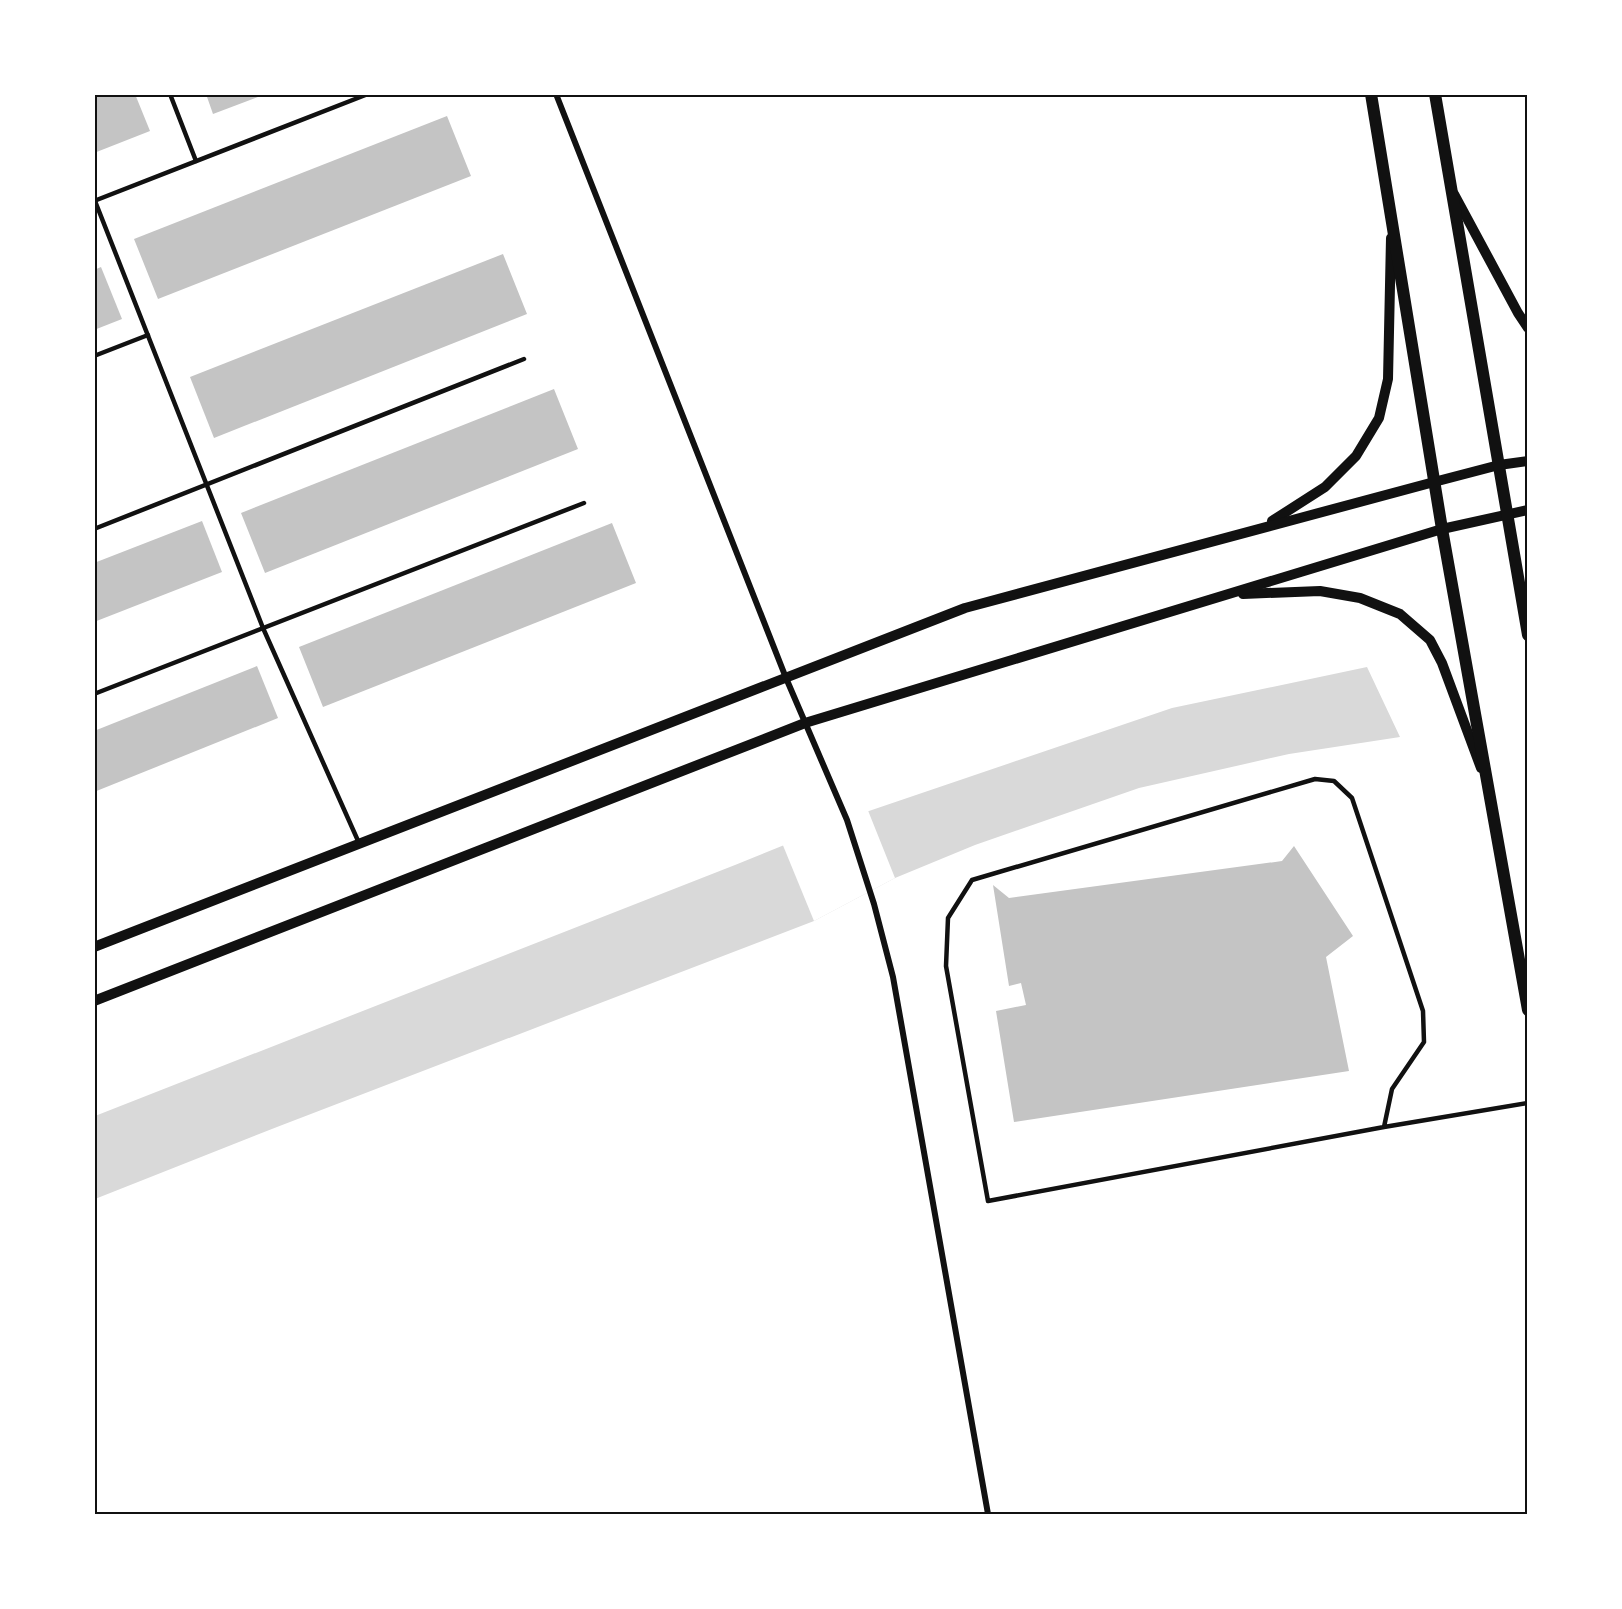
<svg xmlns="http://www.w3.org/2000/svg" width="1622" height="1609" font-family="Arial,sans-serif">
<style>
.water{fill:#d9d9d9}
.pier{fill:#fff}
.building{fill:#c4c4c4}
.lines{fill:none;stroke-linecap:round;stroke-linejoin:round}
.service{stroke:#111;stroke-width:4.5}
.minor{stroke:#111;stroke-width:6}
.tertiary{stroke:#111;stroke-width:10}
.secondary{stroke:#111;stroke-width:12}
.neatline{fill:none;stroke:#111;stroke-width:2}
</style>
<rect width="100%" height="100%" fill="#fff"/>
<path class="water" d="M1367,667l33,70 -111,17 -150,34 -164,57 -80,33 -81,43 -537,206 -182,72v-83l640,-251 131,-53 306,-104z"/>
<path class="pier" d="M867,808l28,70 -81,43 -32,-78z"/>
<g class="building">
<path d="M94,94h41l15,37 -56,22z"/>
<path d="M206,94h57v1l-50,19z"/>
<path d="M447,116l24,60 -313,123 -24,-60z"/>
<path d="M503,254l24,60 -313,124 -24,-61z"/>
<path d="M101,267l21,52 -28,11v-60z"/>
<path d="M554,389l24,60 -313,124 -24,-60z"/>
<path d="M202,521l20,51 -128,50v-59z"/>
<path d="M612,523l24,60 -313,124 -24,-60z"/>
<path d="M257,666l21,52 -184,74v-61z"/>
<path d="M1294,846l59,90 -27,21 23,114 -335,51 -18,-111 30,-6 -5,-22 -12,3 -16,-101 16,13 273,-37z"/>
</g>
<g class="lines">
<g class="service">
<path d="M170,94l26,67"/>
<path d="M94,201l274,-107"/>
<path d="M95,201l168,427 96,215"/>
<path d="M94,356l54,-21"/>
<path d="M94,529l430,-170"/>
<path d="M94,694l490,-191"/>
<path d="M1384,1127l8,-38 32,-47 -1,-31 -71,-213 -18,-17 -19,-2 -343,101 -24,38 -2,48 42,235 396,-74 144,-24"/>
</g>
<path class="minor" d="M556,94l230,584 61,142 27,84 19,73 95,537"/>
<g class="tertiary">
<path d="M1454,194l64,119 10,15"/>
<path d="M1272,521l53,-34 31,-31 23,-38 9,-39 3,-141"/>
<path d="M1243,594l77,-3 40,7 40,16 30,26 12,23 39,105"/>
<path d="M94,947l871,-339 469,-126 65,-17 29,-4"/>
<path d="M94,1001l711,-278 637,-194 86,-19"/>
</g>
<g class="secondary">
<path d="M1371,94l71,435 86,481"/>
<path d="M1435,94l93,541"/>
</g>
</g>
<rect width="1622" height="1609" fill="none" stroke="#ffffff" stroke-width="192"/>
<rect x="96" y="96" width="1430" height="1417" class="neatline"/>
</svg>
